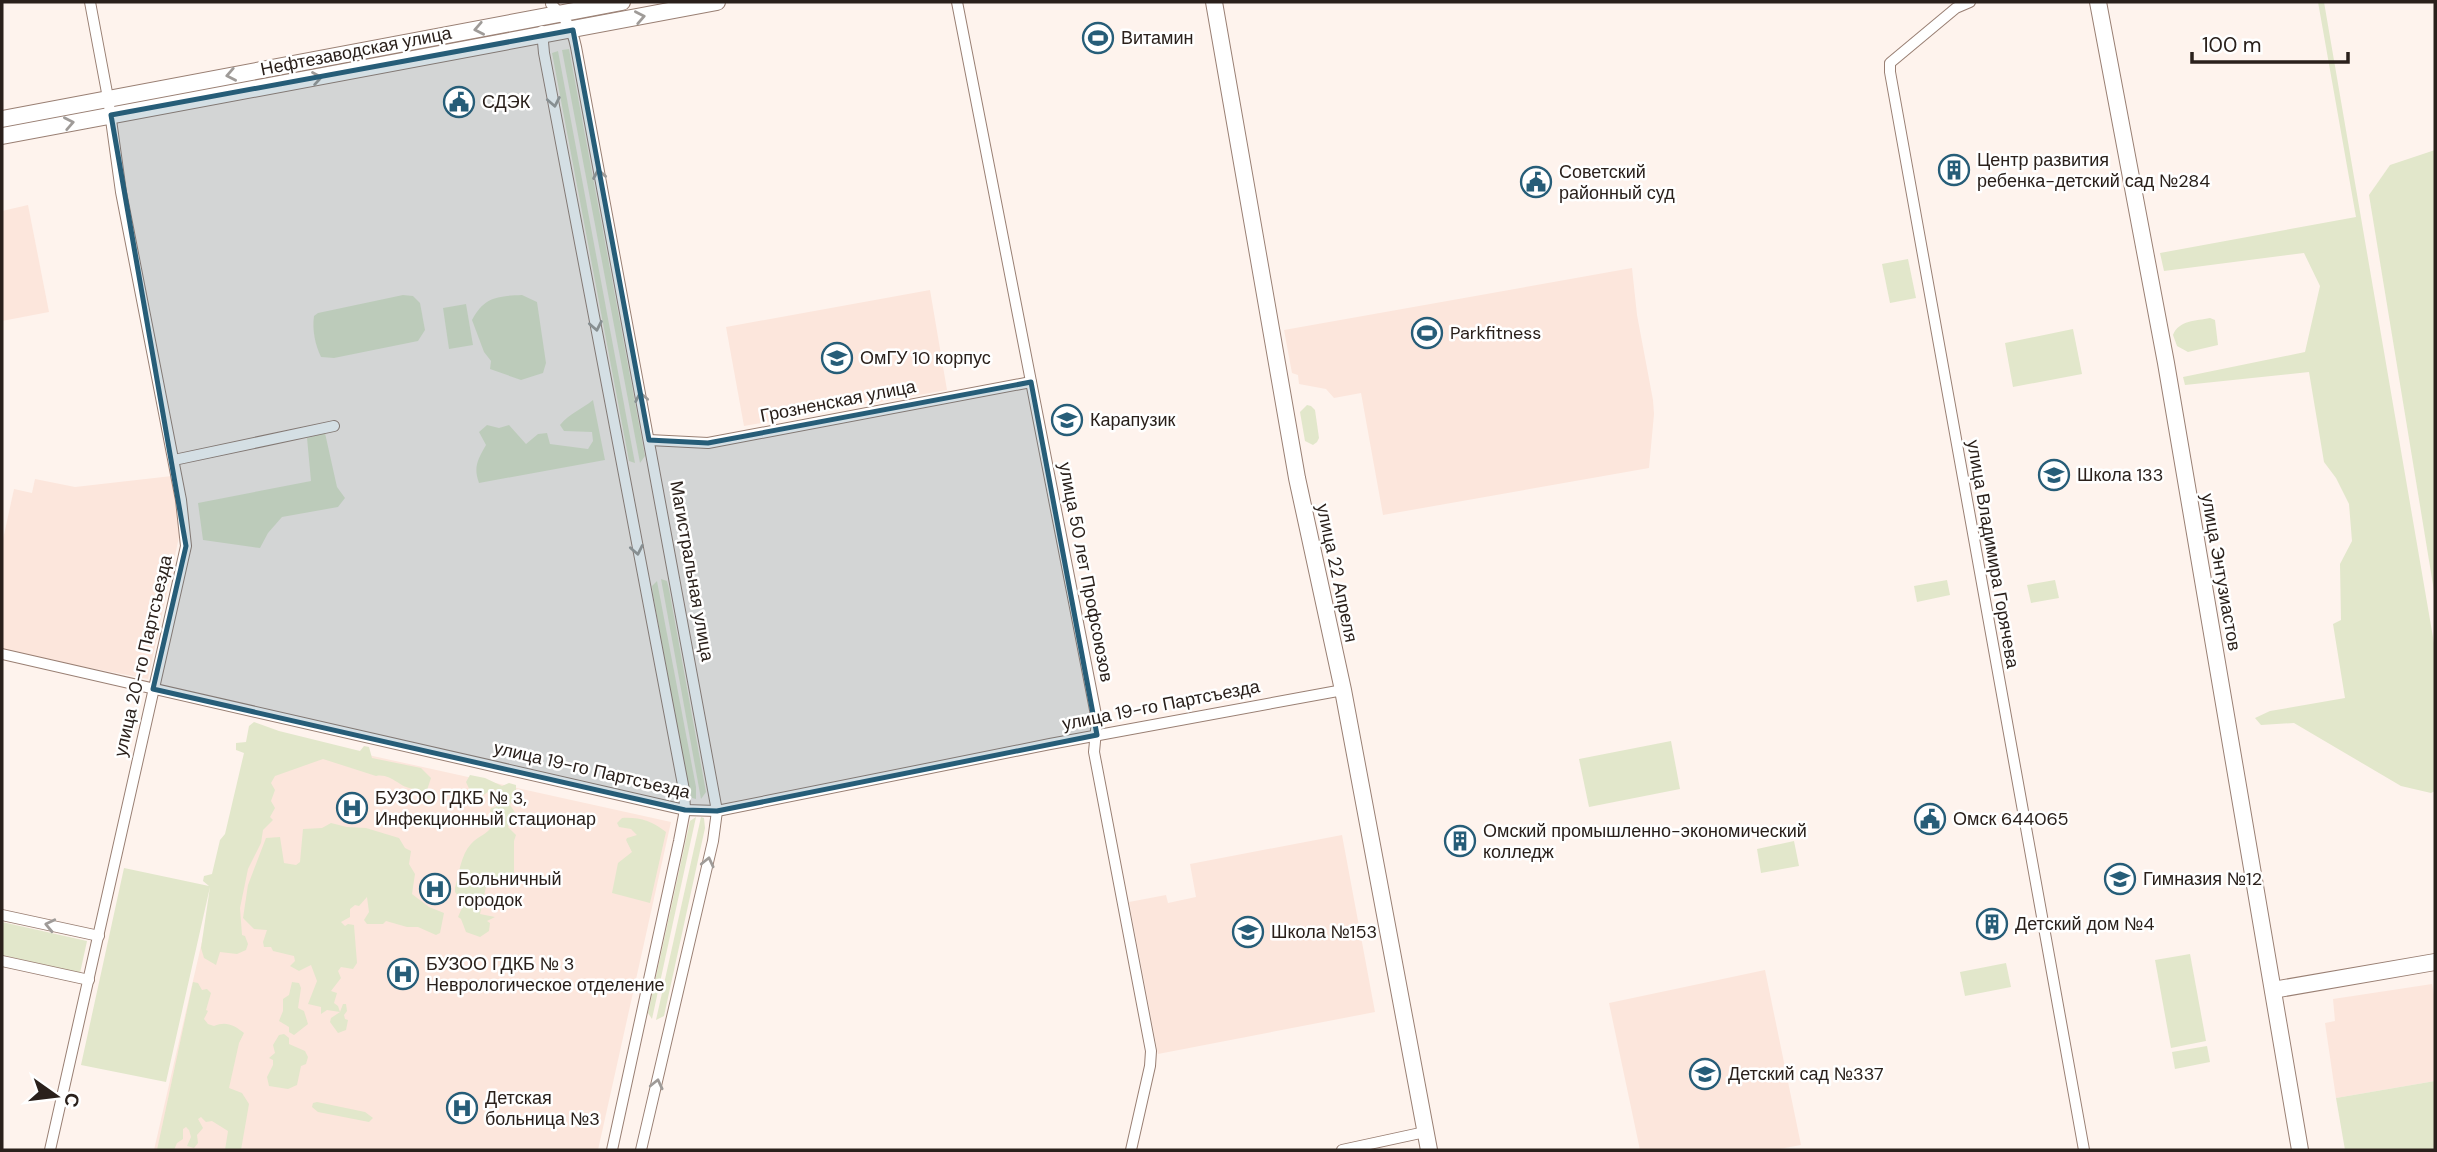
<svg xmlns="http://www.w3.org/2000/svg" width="2437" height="1152" font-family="'DM Sans',sans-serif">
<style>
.built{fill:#fce6dc}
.green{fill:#e2e7cb}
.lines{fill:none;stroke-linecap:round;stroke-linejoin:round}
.street-casing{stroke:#997f73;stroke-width:12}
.secondary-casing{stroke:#997f73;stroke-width:18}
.street{stroke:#fff;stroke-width:10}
.secondary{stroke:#fff;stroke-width:16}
.oneway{stroke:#9f9b98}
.marked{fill:#265d78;fill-opacity:0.2;stroke:#265d78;stroke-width:5;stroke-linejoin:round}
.labels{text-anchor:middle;stroke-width:5;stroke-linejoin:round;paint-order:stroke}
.poi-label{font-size:18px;fill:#2a201b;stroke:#fff;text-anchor:start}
.street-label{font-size:18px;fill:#2a201b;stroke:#fff}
</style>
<rect width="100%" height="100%" fill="#fef3ed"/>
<g class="built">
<path d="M28,205l21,107 -47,9v-110z"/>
<path d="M1632,268l5,47 16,85 1,14 -5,54 -266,47 -22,-122 -27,5 -8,-9 -27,-5 -1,-9 -6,-2 -8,-43z"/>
<path d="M930,290l17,100 -203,36 -18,-99z"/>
<path d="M172,476l9,52 -33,151 -146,-28v-107l12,-55 18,4 3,-14 40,8z"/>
<path d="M251,729l420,93 -73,328h-444z"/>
<path d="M1342,835l33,177 -217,42 -29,-152 37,-7 2,8 28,-6 -6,-33z"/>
<path d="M1765,970l36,175 -27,5h-134l-31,-147z"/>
<path d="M2432,984l3,16v81l-99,17 -11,-75 10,-2 -2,-22z"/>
</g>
<g class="green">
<path d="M2318,2h6l111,647v142l-4,2 -30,-7 -107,-63 -33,2 -6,-7 15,-7 75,-13 -12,-74 8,-4 -1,-56 12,-23 -3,-37 -13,-26 -12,-16 -15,-90 -124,13 -2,-8 122,-25 15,-66 -16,-33 -140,18 -4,-18 196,-36z"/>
<path d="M569,49l76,407 -5,7 -78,-413z"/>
<path d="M558,51l77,412 -6,-2 -77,-408z"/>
<path d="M2435,150v447l-66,-402 21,-30z"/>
<path d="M1908,259l8,39 -26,5 -8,-39z"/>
<path d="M403,295l10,1 7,7 5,27 -7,11 -84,17 -13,-1c-6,-12 -9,-28 -7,-41l4,-3z"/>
<path d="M522,295l15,7 9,61 -3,10 -22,7 -31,-11 1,-8 -7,-9 -12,-32c12,-23 25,-24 50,-25z"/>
<path d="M466,304l7,41 -24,4 -6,-41z"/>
<path d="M2210,318l5,2 3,25 -30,7 -11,-6 -4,-11c6,-15 23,-14 37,-17z"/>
<path d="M2073,329l9,45 -69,13 -8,-44z"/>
<path d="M593,400l12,60 -126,23c-6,-16 -1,-24 7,-38l-7,-13 8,-7 12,3 10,-3 17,19 12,-10 9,-1 3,11 38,5 5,-8 -1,-9 -28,-1 -4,-6c10,-12 22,-16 33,-25z"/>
<path d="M1307,405l4,1 4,4 4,28 -2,4 -4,3 -8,-4 -5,-29z"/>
<path d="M325,433l12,54 8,11 -7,9 -56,10 -14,16 -8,15 -57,-8 -5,-37 113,-22 -4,-43z"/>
<path d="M661,579l6,2 2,8 37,203 -5,7z"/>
<path d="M1947,580l3,15 -33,7 -3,-16z"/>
<path d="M2055,580l4,18 -28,5 -4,-18z"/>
<path d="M657,581l39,206v12l-4,-1 -3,-8 -36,-195 -1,-9z"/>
<path d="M254,722l25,9 81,20 4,-5 5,1 3,11 49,10 10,10 -4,12 5,4 -3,5 -10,-3 -5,-7c-15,-1 -22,-16 -38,-13l-53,-17 -48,17 -4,7 4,7 -4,11 4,7 -5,9 3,3 -10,10 -2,13 -13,26 -8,39 2,27 3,1 3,8 -2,6 -9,4 -17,-2 -4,13 -12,-7 -3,-10 9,-61 -44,195 -85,-17 43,-197 85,18 -6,-5 1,-5 8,-2 8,-34 5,-6 19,-81 -8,-3v-7l10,-1 3,-16z"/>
<path d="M1671,741l9,48 -91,18 -10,-48z"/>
<path d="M470,775l15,3 17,8 7,-3 7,2v6l-6,14 6,9 -8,13 8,8 -2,6v36l-7,5 -19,-4 -8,36 15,3 -8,4 3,2 -1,8 -9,6 -14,-5 -5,-13 -3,-2 6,-14 -9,-11v-4c4,-14 6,-34 16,-44 7,-8 16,-9 22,-19l-2,-4 3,-5 -4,-5 1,-3 5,-1 5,-15 -9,-3 -14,10 -6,-4 -6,-13z"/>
<path d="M696,817l-44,202 -4,-6 42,-192z"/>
<path d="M701,817l3,1 1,10 -41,188 -8,4z"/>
<path d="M622,818c17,-1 30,3 44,14l-16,71 -38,-10 6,-30 14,-11 -6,-12 1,-2 10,-3 -6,-6 -12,-2 -2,-4z"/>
<path d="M331,823l16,4 19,1 33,10 6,10 6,3 -2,13 6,10 -3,20 17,13 15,6 -4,20 -4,2 -18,-8h-11l-21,-6 -3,3h-16l-3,-4 5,-8 -2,-15 -8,9 -4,-1 -5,4v8l-9,5 4,4 3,-2 6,1 3,38 -4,6 -12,-2 -3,4 3,7 -10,13 6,2 -3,10 4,3 2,6 3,-8h3l1,7 -3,4 1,4 3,1 -2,10 -8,3 -8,-11 1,-4 9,-6 -13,-2 -6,4v-7l-13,-3 9,-23 -6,-16 -12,6 -9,-5 5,-5 -1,-5 -21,-5 -2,-4h-7l-1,-5 4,-12 -13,-1 -11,-11 5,-33 18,-47 14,-1 4,26 12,2 4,-3 3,-33 19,-1z"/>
<path d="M1794,841l5,25 -38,7 -4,-24z"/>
<path d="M2,922l85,19 -7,32 -78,-18z"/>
<path d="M2190,954l16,87 -35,7 -16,-88z"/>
<path d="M2006,963l5,24 -46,9 -5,-24z"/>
<path d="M193,982l5,1 4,7 5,-1 4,4 -5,17 2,1 -4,8 4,5 6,2c12,-5 20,-1 30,7l-5,10 -10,45 13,5 7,11 -8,46h-16l3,-19 -16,-10 -6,1 -5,-5 -3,2 5,9 -6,7 1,8 -4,5 -7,-2 4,-9 -2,-7 -3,-3 -3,2v10l-6,4 -3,7h-17z"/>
<path d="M292,982l7,1 2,5 -3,20 6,3 4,13 -14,11 -5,-3v-5l-10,-6 4,-10v-12l6,-4z"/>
<path d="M284,1034l5,4v6l16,7 3,6 -2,7 -5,2 -4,19 -9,4 -19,-3 -2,-9 6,-12v-5l-4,-2 6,-5 -2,-8 6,-10z"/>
<path d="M2207,1046l3,16 -35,7 -3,-17z"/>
<path d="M2435,1081v69h-90l-9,-52z"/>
<path d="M317,1102l48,10 8,6 -4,4 -51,-10 -6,-5 1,-4z"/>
</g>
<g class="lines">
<g class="street-casing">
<g id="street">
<path d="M957,2l140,718 -3,32 57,299 -1,15 -19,84"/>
<path d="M1970,2l-14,6 -66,55v9l194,1078"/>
<path d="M551,4c14,14 21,23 25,43l141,764 -4,30 -72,309"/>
<path d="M542,31l2,22 140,737 1,20 -6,31 -67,309"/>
<path d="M649,440l59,3 323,-61"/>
<path d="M174,460l160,-34"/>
<path d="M2,654l683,156 32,1 333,-67 293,-54"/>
<path d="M2,915l97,21"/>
<path d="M2,961l87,19"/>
<path d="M50,1150l136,-604 -5,-46 -60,-308 -13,-94 -18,-96"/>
<path d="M1342,1150l83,-18"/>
</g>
</g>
<g class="secondary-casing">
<g id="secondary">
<path d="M1214,2l83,476 46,212 86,460"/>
<path d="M2098,2l68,361 134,787"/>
<path d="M2,119l620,-117"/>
<path d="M2,136l715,-134"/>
<path d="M2273,990l162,-28"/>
</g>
</g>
<use href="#street" class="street"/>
<use href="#secondary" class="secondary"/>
</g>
<defs><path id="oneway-chevron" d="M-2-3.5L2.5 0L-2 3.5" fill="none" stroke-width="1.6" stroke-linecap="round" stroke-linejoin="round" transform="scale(1.75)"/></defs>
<g class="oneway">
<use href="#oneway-chevron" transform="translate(640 17) rotate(-11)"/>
<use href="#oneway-chevron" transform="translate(479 29) rotate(169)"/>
<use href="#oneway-chevron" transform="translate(231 75) rotate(169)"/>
<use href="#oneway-chevron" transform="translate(317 78) rotate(-10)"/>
<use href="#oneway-chevron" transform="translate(554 102) rotate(79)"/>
<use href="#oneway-chevron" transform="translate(69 123) rotate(-11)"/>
<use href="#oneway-chevron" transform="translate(599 174) rotate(-100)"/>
<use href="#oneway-chevron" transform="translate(596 326) rotate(79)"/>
<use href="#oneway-chevron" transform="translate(641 397) rotate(-101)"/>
<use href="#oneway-chevron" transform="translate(637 550) rotate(79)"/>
<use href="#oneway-chevron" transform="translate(708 862) rotate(-77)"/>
<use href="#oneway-chevron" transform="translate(50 925) rotate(-167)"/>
<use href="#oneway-chevron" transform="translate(657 1084) rotate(-77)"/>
</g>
<path class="marked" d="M573,30l76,410 59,3 323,-61 66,353 -380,76 -32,-1 -532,-121 33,-143 -75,-431z"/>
<defs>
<g id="stadium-ring" transform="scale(1.575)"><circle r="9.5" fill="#fff" stroke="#265d78" stroke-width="1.5"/><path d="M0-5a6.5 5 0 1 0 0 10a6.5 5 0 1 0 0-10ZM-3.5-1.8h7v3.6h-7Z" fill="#265d78"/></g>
<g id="civic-ring" transform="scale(1.575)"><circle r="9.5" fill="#fff" stroke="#265d78" stroke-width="1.5"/><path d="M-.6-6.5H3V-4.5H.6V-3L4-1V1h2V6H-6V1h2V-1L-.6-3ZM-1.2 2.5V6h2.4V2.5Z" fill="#265d78"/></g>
<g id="building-ring" transform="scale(1.575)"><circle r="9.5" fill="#fff" stroke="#265d78" stroke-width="1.5"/><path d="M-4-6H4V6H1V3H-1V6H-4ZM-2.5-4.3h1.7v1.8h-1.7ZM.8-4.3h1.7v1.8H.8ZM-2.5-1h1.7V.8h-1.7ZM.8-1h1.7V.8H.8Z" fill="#265d78"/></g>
<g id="university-ring" transform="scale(1.575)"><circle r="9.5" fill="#fff" stroke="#265d78" stroke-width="1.5"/><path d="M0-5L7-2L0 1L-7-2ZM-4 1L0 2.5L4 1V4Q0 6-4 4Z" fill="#265d78"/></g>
<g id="school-ring" transform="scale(1.575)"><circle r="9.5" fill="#fff" stroke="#265d78" stroke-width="1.5"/><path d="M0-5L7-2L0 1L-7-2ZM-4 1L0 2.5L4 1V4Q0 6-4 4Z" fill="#265d78"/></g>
<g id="hospital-ring" transform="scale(1.575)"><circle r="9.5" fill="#fff" stroke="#265d78" stroke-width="1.5"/><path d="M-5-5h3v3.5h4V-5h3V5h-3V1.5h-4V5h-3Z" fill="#265d78"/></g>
</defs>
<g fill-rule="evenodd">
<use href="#stadium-ring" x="1098" y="38"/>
<use href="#civic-ring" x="459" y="102"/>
<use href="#building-ring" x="1954" y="170"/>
<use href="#civic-ring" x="1536" y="182"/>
<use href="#stadium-ring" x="1427" y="333"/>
<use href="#university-ring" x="837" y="358"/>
<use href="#school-ring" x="1067" y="420"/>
<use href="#school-ring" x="2054" y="475"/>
<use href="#hospital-ring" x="352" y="808"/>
<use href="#civic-ring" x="1930" y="819"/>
<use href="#building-ring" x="1460" y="841"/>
<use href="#school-ring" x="2120" y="879"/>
<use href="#hospital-ring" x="435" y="889"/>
<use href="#building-ring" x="1992" y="924"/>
<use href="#school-ring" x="1248" y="932"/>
<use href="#hospital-ring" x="403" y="974"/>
<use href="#school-ring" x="1705" y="1074"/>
<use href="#hospital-ring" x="462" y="1108"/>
</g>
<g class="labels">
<g class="poi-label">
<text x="1121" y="44">Витамин</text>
<text x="482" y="108">СДЭК</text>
<text x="1977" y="166">Центр развития<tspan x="1977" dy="21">ребенка-детский сад №284</tspan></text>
<text x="1559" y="178">Советский<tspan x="1559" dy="21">районный суд</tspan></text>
<text x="1450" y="339">Parkfitness</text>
<text x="860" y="364">ОмГУ 10 корпус</text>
<text x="1090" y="426">Карапузик</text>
<text x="2077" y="481">Школа 133</text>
<text x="375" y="804">БУЗОО ГДКБ № 3,<tspan x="375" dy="21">Инфекционный стационар</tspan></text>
<text x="1953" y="825">Омск 644065</text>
<text x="1483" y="837">Омский промышленно-экономический<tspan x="1483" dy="21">колледж</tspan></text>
<text x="458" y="885">Больничный<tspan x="458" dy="21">городок</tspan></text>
<text x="2143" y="885">Гимназия №12</text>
<text x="2015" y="930">Детский дом №4</text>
<text x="1271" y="938">Школа №153</text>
<text x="426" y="970">БУЗОО ГДКБ № 3<tspan x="426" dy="21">Неврологическое отделение</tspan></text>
<text x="1728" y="1080">Детский сад №337</text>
<text x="485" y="1104">Детская<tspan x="485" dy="21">больница №3</tspan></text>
</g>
<g class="street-label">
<text transform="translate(356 51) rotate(-11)" y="6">Нефтезаводская улица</text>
<text transform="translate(838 401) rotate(-11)" y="6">Грозненская улица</text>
<text transform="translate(1993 554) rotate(80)" y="6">улица Владимира Горячева</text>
<text transform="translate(692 571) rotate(80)" y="6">Магистральная улица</text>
<text transform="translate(1086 572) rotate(79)" y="6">улица 50 лет Профсоюзов</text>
<text transform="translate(2221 572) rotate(80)" y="6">улица Энтузиастов</text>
<text transform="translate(1337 573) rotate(78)" y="6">улица 22 Апреля</text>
<text transform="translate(143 656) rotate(-77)" y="6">улица 20-го Партсъезда</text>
<text transform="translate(1161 705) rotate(-11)" y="6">улица 19-го Партсъезда</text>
<text transform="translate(592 770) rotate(13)" y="6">улица 19-го Партсъезда</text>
</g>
</g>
<rect width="2437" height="1152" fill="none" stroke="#2a201b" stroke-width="7"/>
<g transform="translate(56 1096) rotate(104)" stroke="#ffffff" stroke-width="5" paint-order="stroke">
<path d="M0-5L12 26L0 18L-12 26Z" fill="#2a201b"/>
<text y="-10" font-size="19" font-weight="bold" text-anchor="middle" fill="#2a201b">С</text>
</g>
<path d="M2192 52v10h156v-10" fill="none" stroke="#2a201b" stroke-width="3.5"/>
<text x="2202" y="52" font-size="21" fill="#2a201b" stroke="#ffffff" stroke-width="5" paint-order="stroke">100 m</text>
</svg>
